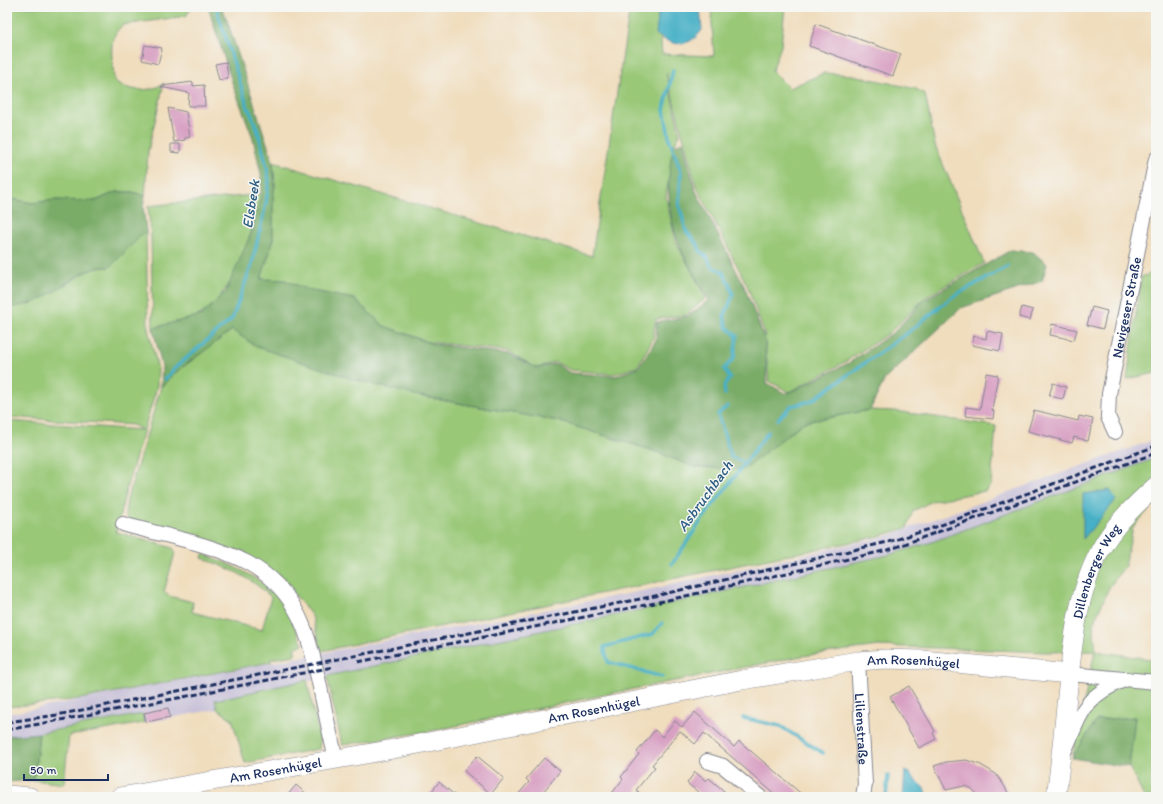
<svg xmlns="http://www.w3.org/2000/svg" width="1163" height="804" font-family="Itim,sans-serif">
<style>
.industrial{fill:#c7c0d8}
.green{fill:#99c877;stroke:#5a7c6a}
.forest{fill:#7aac68;stroke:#4a6e63}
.water{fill:#47b0c6;stroke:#317092}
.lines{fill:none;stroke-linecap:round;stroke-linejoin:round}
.stream{stroke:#47b0c6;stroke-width:3.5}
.building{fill:#d8a0c3}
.street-casing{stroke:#86868e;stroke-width:16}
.secondary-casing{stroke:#86868e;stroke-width:20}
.street{stroke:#fff;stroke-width:14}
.secondary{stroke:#fff;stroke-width:19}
.rail{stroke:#1b2f5e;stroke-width:3;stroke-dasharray:6 3;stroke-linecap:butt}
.labels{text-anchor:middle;stroke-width:3;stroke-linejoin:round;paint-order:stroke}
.street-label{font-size:14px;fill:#1b2f5e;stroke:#f6f6f2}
.water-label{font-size:15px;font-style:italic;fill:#2a5c82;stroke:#f6f6f2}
</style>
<rect width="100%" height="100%" fill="#f6f6f2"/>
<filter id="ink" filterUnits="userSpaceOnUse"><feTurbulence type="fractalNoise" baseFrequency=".025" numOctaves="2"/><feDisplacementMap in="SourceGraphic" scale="8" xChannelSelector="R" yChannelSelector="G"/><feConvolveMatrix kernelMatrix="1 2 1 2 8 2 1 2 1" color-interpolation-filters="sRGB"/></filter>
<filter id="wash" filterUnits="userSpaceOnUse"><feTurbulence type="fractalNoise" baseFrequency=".012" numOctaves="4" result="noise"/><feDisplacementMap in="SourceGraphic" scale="16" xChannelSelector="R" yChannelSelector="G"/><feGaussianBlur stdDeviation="0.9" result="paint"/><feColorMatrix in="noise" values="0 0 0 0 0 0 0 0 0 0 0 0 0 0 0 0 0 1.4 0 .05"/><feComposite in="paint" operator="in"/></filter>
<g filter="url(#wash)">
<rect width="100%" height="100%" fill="#f0ddbd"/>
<path class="industrial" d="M1156,439v19l-227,85 -41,12 -233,52 -439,93 1,9 -73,14 -2,-9 -103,19 -32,3v-22l645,-125 235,-53z"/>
<g class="green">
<path d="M11,7h181l-6,9 -63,9c-18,14 -9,36 -9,55 12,12 37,13 50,3l-16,68 -3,45 -12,-4h-17l-21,9 -41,-1 -22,3 -25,-5v-190z"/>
<path d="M630,7h28l4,47 52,2 -3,-49h74l-4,39 -9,25 17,17 35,-15 29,2 63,14 9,5 10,51 49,118 -58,34 -37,36 -44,29 -56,30 -20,-11 -5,-49 -17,-47 -51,-100 -30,-113 14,62 -6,11 -8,52 10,45 30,56 -20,17 -30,4 -3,20 -16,28 -24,7 -43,-4 -15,-8 -18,6 -30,-17 -78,-9 -45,-16 -30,-27 -46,-9 -23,-10 -24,-1 12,-37v-47l2,-9 -2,-24 319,94z"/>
<path d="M261,194c-9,40 -24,94 -58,119 -8,6 -40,12 -50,15l-2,-92 -3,-30z"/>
<path d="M146,231l2,98 10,40 -1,18 -30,99 -11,46 57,16 2,5 -11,39 5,4 24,6 -1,10 70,18 9,-33c-24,-22 -39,-27 -69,-39l1,-4c27,10 55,22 75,43 10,11 18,34 25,47l-8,4v7l-24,4v3l-191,37 -73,8v-286l135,9 -9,-5 -126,-8v-108c16,-7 33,-13 49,-20 21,-8 29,-23 54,-22z"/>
<path d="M1156,272v101l-29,6 14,-102z"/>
<path d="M232,330l25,17 162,49 139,25 96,30 40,16 110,-45 66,-12 25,1 101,15 -5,59 -6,6 -53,10 -19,10 -6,17 -31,9 -555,114 -9,-35 -32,-40 -67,-32 -85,-23 -3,-7 2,-14 34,-113 14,-14z"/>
<path d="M1156,458v44l-23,25 -8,39 -15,20 -17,38 3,27 60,9v137h-12l-15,-30 6,-50 -38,3 -25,38 23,-107 -47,1 -169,-6 -77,10 -189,37 -182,38 -89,14 -15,-69 328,-69 233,-52 41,-12z"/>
<path d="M307,680l13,61 -1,8 -74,14 -13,-44 -15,-10 -2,-9z"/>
<path d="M143,714l1,9 -75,13 -5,48 -30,-4 5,-47z"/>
</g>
<g class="forest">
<path d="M208,7h13l6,13 46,142 2,24 -2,9v47l-12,37 24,1 23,10 46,9 30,27 49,18 76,10 28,14 19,-4 14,9 45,3 23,-8 18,-28 1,-18 31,-6 21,-16c-10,-18 -26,-42 -32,-61 -10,-31 -11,-63 -3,-94l9,-3 12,47 49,97 21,54 2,43 19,11 63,-31 45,-31 30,-32 87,-50 22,2 14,12 -5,17 -81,27 -76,71 -15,31 -66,12 -61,48 -49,-3 -40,-16 -96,-30 -139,-25 -67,-17 -95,-32 -25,-17 -57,43 -14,14 1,-20 -9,-39 49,-13 24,-24 27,-62 8,-35v-20l-8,-36 -20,-53z"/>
<path d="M116,192h17l12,4 -2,10 3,25 -36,36c-29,-1 -48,23 -73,34 -9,5 -20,4 -30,8v-111l25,5 22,-3 41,1z"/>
<path d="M1135,717l-6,50 -57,-9 25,-38z"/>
<path d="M39,733l-5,47 -27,2v-46z"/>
</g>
<g class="water">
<path d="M659,7h41l2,23c-13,18 -29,17 -46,4z"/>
<path d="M1110,490l6,10 -33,39v-45z"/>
<path d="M905,769l18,18 6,10h-26z"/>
</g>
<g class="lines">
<g class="stream">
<path d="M673,70l-9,40 6,31 11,31 -2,32 7,27 11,13 4,8 6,5 5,10 10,4 8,14 3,10 -9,22 3,10 10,9 -3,22 -10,11 6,9 -6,8 1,8"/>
<path d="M165,379l11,-12 56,-48 20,-55 14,-61 3,-23 -3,-17 -9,-35 -10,-23 -31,-98"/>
<path d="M778,419l13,-13 20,-5 95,-67 46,-37 56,-31"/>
<path d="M745,463l23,-31"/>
<path d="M672,564l29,-43 44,-58 -14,-6 -13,-43 10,-8"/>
<path d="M662,623l-9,11 -49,13 4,15 54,15"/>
<path d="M743,718l37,8 43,27"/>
<path d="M886,797l2,-22"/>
</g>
</g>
<g id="blocks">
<g class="building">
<path d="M816,24l85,30 -8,22 -84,-30z"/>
<path d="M145,45l17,3 -4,16 -16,-4z"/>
<path d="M226,62l2,16 -9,2 -4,-16z"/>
<path d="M193,82v4l11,-1 1,21h-17l1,-13 -28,-6v-1z"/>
<path d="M168,108l18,4 4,25 -5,1v2l-11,2z"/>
<path d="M171,144h9v9l-9,-1z"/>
<path d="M1022,307l11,3 -3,10 -11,-3z"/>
<path d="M1092,307l15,4 -4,18 -16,-4z"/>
<path d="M1052,324l25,6 -3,10 -24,-5z"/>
<path d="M987,331l16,3 -3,17 -28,-6 2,-9 12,3z"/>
<path d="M986,373l12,2 -6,35 2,1 -1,8 -28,-3 1,-9 14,2z"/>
<path d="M1053,383l13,4 -3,12 -14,-3z"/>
<path d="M1034,410l44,11 1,-5 14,3 -5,22 -14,-4 -2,6 -44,-12z"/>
<path d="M909,686l26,45 -2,2 3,6 -17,9 -29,-51z"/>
<path d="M168,708l2,9 -24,5 -2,-9z"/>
<path d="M695,712l39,35 5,-6 66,56h-27l-74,-64 -9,11 -15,-13 -28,34 3,2 -19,23 3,2 -4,5h-26l14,-18 -2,-2 18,-23 -2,-2 18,-22 7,7 13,-16 7,6z"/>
<path d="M477,756l27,22 -13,16 -27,-23z"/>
<path d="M544,758l16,13 -21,26h-23l13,-15 -3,-3z"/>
<path d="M966,760l15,5 15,9 9,13 5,10h-30l-9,-9 -7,-2 -18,4 -12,-24 12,-4z"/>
<path d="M695,772l11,9 3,-3 22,19h-27l-17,-14z"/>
<path d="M439,782l18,15h-30z"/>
<path d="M296,785l14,12h-24z"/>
</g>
</g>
</g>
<g filter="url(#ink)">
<use href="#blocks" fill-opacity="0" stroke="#86868e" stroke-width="1"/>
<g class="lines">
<g class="street-casing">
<g id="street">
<path id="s1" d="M1115,432l-7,-15 1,-23 47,-235"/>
<path d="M123,524c41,12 87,19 125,39 51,28 61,73 72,124 5,24 10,48 16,72"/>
<path id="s2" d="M858,661l7,123 -2,13"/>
<path d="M1070,674l86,8"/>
<path d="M1065,750c18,-40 18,-53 61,-71"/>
<path d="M707,761l16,5 37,31"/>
</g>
</g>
<g class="secondary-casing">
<g id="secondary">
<path d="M7,795l23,2"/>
<path id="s3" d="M120,797l263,-46 359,-71 116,-19 27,-2 38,1 147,14"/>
<path id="s4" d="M1056,797c4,-30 7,-60 10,-91 6,-55 9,-115 39,-164 14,-22 32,-39 51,-56"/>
</g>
</g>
<use href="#street" class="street"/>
<use href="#secondary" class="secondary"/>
<g class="rail">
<path d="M358,662l297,-59 233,-53 268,-97"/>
<path d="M7,722l50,-7 598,-119 237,-55 41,-13 223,-82"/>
<path d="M7,730l166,-31 160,-32"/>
</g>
</g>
</g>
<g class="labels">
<g class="street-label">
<text dy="5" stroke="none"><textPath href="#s1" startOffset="128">Nevigeser Straße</textPath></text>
<text dy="5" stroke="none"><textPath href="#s4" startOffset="231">Dillenberger Weg</textPath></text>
<text dy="5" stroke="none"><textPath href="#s3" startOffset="806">Am Rosenhügel</textPath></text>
<text dy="5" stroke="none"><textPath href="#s3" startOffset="482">Am Rosenhügel</textPath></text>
<text dy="5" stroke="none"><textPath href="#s2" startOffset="68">Lilienstraße</textPath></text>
<text dy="5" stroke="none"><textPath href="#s3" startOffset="158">Am Rosenhügel</textPath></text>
</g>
<g class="water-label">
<text transform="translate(251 204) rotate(-81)" y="5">Elsbeek</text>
<text transform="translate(705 496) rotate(-54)" y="5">Asbruchbach</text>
</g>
</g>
<rect width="1163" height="804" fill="none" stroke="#f6f6f2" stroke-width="24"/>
<path d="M24 774v6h84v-6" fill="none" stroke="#1b2f5e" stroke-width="2"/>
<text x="30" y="774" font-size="12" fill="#1b2f5e" stroke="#f6f6f2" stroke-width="3" paint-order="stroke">50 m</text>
</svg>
